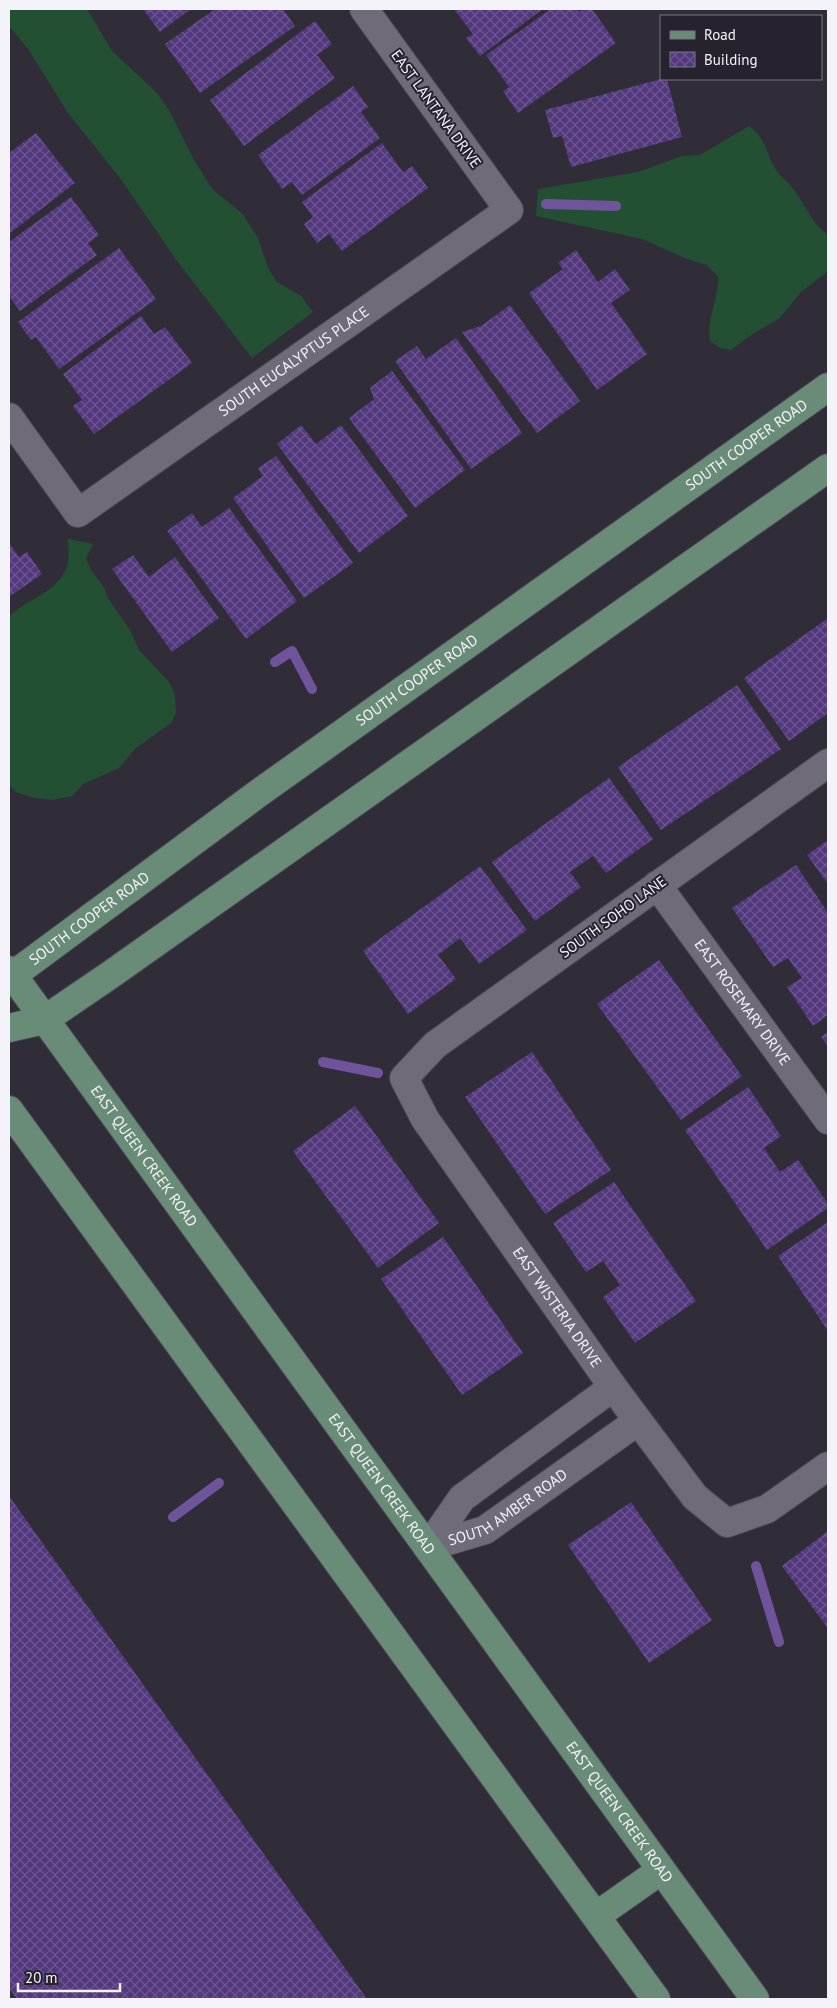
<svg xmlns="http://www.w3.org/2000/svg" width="837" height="2008" font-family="'PT Sans',sans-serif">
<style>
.grass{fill:#235033}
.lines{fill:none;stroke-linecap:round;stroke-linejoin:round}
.stream{stroke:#6f549c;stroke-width:10}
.building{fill:url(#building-cross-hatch)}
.minor-casing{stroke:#4d4a54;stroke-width:30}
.major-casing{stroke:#4d4a54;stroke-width:30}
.minor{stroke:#6f6b78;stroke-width:28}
.major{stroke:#688c77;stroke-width:28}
.labels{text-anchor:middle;stroke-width:4;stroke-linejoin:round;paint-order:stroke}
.street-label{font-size:15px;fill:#f5f3fa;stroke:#26232e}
</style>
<defs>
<pattern id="building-cross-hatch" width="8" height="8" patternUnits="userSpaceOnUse" patternTransform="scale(1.25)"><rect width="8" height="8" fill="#53387e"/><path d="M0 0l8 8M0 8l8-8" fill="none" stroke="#6c5591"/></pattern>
</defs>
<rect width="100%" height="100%" fill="#302d38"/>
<g class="grass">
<path d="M9,9h78l25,42 45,42 12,17 25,50 19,30 29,23 16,25 10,30 9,14 24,14 12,16 -61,46 -75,-97 -57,-83 -52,-65 -40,-64 -19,-23z"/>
<path d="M749,126c15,10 17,26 26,42 4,7 11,12 16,18 14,17 19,36 37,49v36l-27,21 -22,27 -25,14 -23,17 -11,-2 -10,-7c-4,-22 9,-42 8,-64l-11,-12 -20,-6 -45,-20 -106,-23 2,-27 100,-17 44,-16 18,-1z"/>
<path d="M68,539l25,5 -7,14 5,12 14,19 2,8 23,33 9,20 30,32 6,13 1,18 -5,10 -35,25 -17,20 -36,16 -11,12 -19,4 -19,-2 -18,-6 -7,-7v-168c18,-19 47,-23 58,-50 3,-8 1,-19 1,-28z"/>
</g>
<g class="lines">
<g class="stream">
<path d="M546,204l70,2"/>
<path d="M275,662l17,-11 20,38"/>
<path d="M323,1062l55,11"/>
<path d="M173,1517l46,-34"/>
<path d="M756,1566l23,76"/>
</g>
</g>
<g class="building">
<path d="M143,9h48l-31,23z"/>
<path d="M215,9h68l12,17 -95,67 -35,-49z"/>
<path d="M454,9h89l-63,47 -14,-18 7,-4z"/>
<path d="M551,9h26l2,3 4,-3h9l24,34 -98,70 -15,-22 6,-4 -23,-32z"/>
<path d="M315,21l17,23 -15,11 18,23 -91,68 -34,-46z"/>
<path d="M661,79h6l15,58 -111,30 -9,-31 -9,2 -8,-28z"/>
<path d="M353,86l15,21 -7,5 19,26 -78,57 -10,-13 -10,7 -24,-34z"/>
<path d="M36,133l39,50 -66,51v-81z"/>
<path d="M382,143l21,29 9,-6 16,22 -86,63 -13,-17 -12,9 -13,-19 9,-7 -11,-15z"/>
<path d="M71,197l28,38 -11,8 9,12 -77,56 -11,-15v-54z"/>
<path d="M119,248l37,51 -97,70 -23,-32 -5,3 -13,-18z"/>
<path d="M576,250l22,32 17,-13 15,21 -19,13 36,51 -50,36 -68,-97 34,-24 -5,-6z"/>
<path d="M510,305l70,96 -43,32 -75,-101 19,-6z"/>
<path d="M141,316l13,18 11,-7 27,36 -98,71 -21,-28 9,-6 -19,-26z"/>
<path d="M456,338l66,95 -51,36 -76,-108 22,-15 9,13z"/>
<path d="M392,371l73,99 -50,38 -66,-90 25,-19 -4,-11z"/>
<path d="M301,425l15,19 25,-19 67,91 -49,37 -82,-109z"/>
<path d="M276,456l77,107 -49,35 -71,-100 30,-22 -5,-8z"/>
<path d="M229,508l68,93 -51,38 -79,-108 25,-18 10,14z"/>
<path d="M9,543l10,14 8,-5 15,22 -33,23z"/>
<path d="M133,555l16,22 26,-20 44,61 -47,34 -60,-83z"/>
<path d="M828,618v95l-39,28 -45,-63z"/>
<path d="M737,685l44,64 -120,81 -43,-63z"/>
<path d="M609,778l44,61 -47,34 -13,-17 -23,16 11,15 -46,34 -43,-59z"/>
<path d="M828,840v44l-21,-29z"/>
<path d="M796,865l32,48v102l-15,11 -26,-39 15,-9 -14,-20 -15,9 -41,-59z"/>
<path d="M480,866l47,64 -48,34 -19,-26 -22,17 18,24 -48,35 -45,-63z"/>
<path d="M659,960l83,116 -61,44 -84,-116z"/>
<path d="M828,1032v14l-7,-9z"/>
<path d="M532,1052l79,118 -66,44 -80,-117z"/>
<path d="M748,1087l33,49 -17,12 16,24 18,-12 30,44v4l-61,42 -82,-120z"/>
<path d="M355,1106l84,117 -61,45 -85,-117z"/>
<path d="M614,1182l82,119 -61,42 -32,-46 17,-12 -17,-24 -17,11 -33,-49z"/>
<path d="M828,1222v109l-50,-75z"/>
<path d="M443,1237l80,116 -61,42 -81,-116z"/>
<path d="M9,1496l358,503h-350l-8,-11z"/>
<path d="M631,1502l81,118 -63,43 -81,-118z"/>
<path d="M828,1531v95l-1,1 -45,-61z"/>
</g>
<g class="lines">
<g class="minor-casing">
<g id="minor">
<path id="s1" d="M9,417l69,96 431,-303 -145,-201"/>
<path id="s2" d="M828,763l-393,282 -31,33 21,41 188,268 82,110 32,26 40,-14 61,-43"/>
<path id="s3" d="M657,885l171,235"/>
<path id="s4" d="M428,1547l57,-17 153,-109"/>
<path d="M428,1547l34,-49 151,-111"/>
</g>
</g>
<g class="major-casing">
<g id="major">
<path id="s5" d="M9,970l746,1029"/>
<path id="s6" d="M9,978l247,-183 572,-408"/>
<path d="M9,1028l35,-8 66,-45 718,-507"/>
<path d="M9,1110l647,889"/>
<path d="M596,1916l64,-45"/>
</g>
</g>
<use href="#minor" class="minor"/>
<use href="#major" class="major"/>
</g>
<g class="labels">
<g class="street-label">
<text transform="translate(436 109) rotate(54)" y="5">EAST LANTANA DRIVE</text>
<text dy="5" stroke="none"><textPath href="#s1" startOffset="382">SOUTH EUCALYPTUS PLACE</textPath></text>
<text dy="5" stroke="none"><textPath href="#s6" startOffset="910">SOUTH COOPER ROAD</textPath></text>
<text dy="5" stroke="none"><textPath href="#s6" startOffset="505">SOUTH COOPER ROAD</textPath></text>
<text transform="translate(613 917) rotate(-36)" y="5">SOUTH SOHO LANE</text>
<text dy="5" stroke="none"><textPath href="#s6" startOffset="100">SOUTH COOPER ROAD</textPath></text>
<text dy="5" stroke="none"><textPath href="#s3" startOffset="145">EAST ROSEMARY DRIVE</textPath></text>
<text dy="5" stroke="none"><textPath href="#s5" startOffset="230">EAST QUEEN CREEK ROAD</textPath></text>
<text dy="5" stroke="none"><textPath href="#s2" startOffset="805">EAST WISTERIA DRIVE</textPath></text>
<text dy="5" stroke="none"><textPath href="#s5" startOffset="635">EAST QUEEN CREEK ROAD</textPath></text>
<text dy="5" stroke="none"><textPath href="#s4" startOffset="90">SOUTH AMBER ROAD</textPath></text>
<text dy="5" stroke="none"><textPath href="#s5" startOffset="1040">EAST QUEEN CREEK ROAD</textPath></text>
</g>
</g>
<rect width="837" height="2008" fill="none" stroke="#f5f3fa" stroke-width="20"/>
<rect x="660" y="15" width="162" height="65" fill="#26232e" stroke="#797680"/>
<rect x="670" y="31" width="25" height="8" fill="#688c77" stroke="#797680"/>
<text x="704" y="40" font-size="15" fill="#f5f3fa">Road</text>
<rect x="670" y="52" width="25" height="15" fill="url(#building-cross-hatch)" stroke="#797680"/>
<text x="704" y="65" font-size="15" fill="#f5f3fa">Building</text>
<path d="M18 1983v8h102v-8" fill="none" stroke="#f5f3fa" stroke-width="2.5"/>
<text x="25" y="1983" font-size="15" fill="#f5f3fa" stroke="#26232e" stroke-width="4" paint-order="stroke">20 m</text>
</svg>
